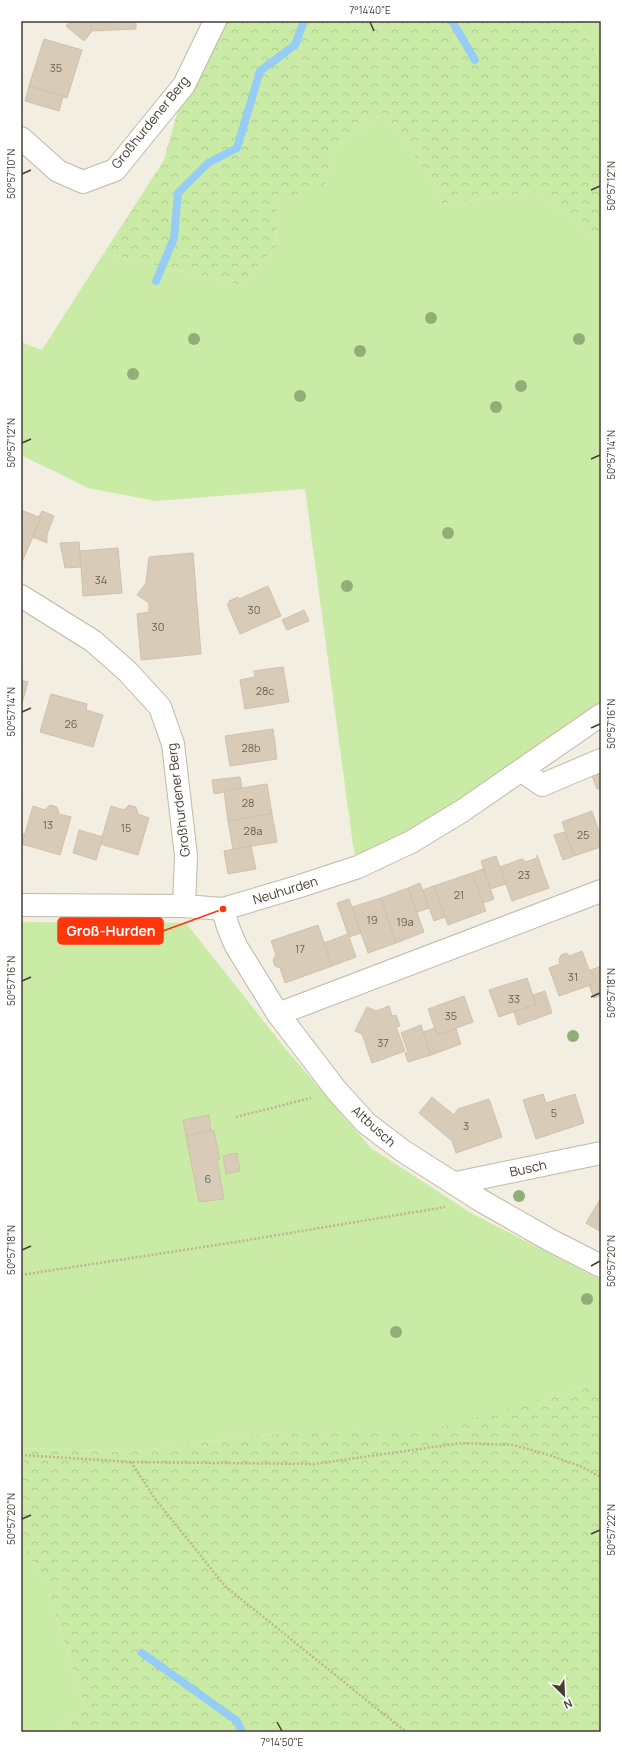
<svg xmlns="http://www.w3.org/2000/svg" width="622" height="1753" font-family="Manrope,sans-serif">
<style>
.green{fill:#caeba6}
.forest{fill:url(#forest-crowns)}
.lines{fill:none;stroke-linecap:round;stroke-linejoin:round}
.stream{stroke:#97cdf5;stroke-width:8}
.building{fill:#d8ccb9;stroke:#d0c1a9}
.minor-casing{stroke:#c1b8a6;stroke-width:24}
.path{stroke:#c1b294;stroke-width:2.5;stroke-dasharray:2 2;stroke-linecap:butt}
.minor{stroke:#fff;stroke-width:22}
.tree{fill:#91ae77}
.ticks{fill:none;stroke:#443d32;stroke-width:1.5}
.labels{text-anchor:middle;stroke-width:3;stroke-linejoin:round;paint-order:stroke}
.number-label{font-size:11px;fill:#696154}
.street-label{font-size:13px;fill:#443d32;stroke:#fff}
.leader{fill:none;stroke:#ff350c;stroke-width:1.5}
.callout-dot{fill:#ff350c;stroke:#fff;stroke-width:1.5}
.callout{fill:#ff350c;stroke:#ff350c;stroke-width:1.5}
.callout-label{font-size:14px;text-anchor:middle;font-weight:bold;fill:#fff}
.neatline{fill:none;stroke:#443d32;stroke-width:1.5}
.ticks-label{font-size:10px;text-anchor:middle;fill:#443d32}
</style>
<defs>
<pattern id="forest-crowns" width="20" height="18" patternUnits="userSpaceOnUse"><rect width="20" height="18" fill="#caeba6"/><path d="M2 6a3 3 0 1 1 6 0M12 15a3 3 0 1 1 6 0" fill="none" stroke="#afca8f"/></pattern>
</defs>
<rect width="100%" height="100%" fill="#f2eee1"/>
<g class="green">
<path d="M578,21h23v40z"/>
<path d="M383,113l52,71 7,20 96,-12 63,51v472l-243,152 -5,-22 -48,-356 -149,12 -68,-13 -67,-33v-113l21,8 62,-97 137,32 35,-38 2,-58 47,-3 9,-37z"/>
<path d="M21,922l165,1 98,124 87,101 100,65 130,67v103l-165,46 -176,6 -132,17 -107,-4z"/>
<path d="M21,1543l25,40 39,126 -32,23h-32z"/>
</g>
<g class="forest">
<path d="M217,21h361l23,40v182l-63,-51 -96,12 -7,-20 -52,-71 -49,36 -9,37 -25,13 -22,-10 -2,58 -35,38 -137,-32 60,-93 21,-75z"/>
<path d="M601,1383v349h-548l32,-23 -39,-126 -25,-40v-95l107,4 132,-17 176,-7z"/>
</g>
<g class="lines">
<g class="stream">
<path d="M452,21l23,39"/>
<path d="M156,281l18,-43 4,-45 30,-30 29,-15 23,-77 35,-26 9,-24"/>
<path d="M142,1653l95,68 5,11"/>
</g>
</g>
<g class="building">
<path d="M70,21h20l2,10 -8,10 -18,-15z"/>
<path d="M90,21h46v8l-45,2z"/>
<path d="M44,39l38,11 -15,48 -38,-12z"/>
<path d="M29,86l34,10 -4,15 -34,-10z"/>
<path d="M21,510l20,8 -19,44 -1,-1z"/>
<path d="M42,511l12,5 -7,18v9l-14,-6 8,-19 -2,-1z"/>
<path d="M79,542l2,25 -16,1 -5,-25z"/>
<path d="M118,548l4,45 -39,3 -3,-45z"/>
<path d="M193,553l8,101 -60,6 -4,-46 12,-2v-9l-12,-8 9,-12 3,-26z"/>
<path d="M268,586l13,30 -41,18 -13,-30 3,-1 -1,-2 9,-4 1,2z"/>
<path d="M304,610l5,11 -22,9 -5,-10z"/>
<path d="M283,667l6,35 -44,7 -5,-29 15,-3 -1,-6z"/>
<path d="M21,680l7,2 -7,25z"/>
<path d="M51,694l36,10 -1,6 17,5 -10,32 -53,-15z"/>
<path d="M273,729l4,30 -47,7 -5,-30z"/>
<path d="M601,771v17l-4,1 -5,-14z"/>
<path d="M240,777l2,11 -28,6 -2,-14z"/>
<path d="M267,784l5,30 -44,7 -4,-30z"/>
<path d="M50,805l7,2 2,7 12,3 -11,38 -38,-11 11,-38 12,4z"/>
<path d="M129,805l7,2 2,7 11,4 -11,37 -38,-11 11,-38 13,4z"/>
<path d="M592,811l9,27v9l-27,9 -12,-34z"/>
<path d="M272,814l5,28 -44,7 -5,-28z"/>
<path d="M79,830l24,7 -7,23 -23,-7z"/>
<path d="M565,832l9,24 -11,4 -9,-25z"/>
<path d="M21,833l4,1 -4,13z"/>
<path d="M251,846l5,23 -28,5 -4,-23z"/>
<path d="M537,855l12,33 -37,13 -12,-34 22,-8 4,3 11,-4z"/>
<path d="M496,856l10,28 -16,5 -9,-28z"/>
<path d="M483,869l11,30 -11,4 -11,-30z"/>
<path d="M472,873l14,38 -38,14 -14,-39z"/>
<path d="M420,883l9,25 -12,4 -9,-24z"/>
<path d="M434,886l11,31 -11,4 -11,-31z"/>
<path d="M408,888l16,44 -28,11 -15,-45z"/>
<path d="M381,898l15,45 -28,10 -16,-46z"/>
<path d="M349,899l12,34 -12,4 -12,-34z"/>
<path d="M318,925l14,41 -47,17 -5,-15 -5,-2 -2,-6 3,-5 -5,-14z"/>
<path d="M348,934l8,23 -24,9 -8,-23z"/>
<path d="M582,951l7,19h2l5,13 -37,13 -10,-28 11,-4 -1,-4 2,-5 5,-2 4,3z"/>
<path d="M601,966v29l-7,3 -5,-13 7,-2 -5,-13z"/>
<path d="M527,978l9,26 -37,13 -10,-27z"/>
<path d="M545,991l7,22 -34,12 -4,-13 22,-8 -3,-9z"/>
<path d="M464,996l9,26 -36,13 -9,-26z"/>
<path d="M389,1006l3,10 4,-1 4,11 -4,1 9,24 -33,12 -10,-29 -7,-3 12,-24 9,4z"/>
<path d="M421,1025l10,30 -23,7 -3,-9 3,-1 -7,-19z"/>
<path d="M435,1028l2,7 19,-6 5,15 -30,11 -8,-23z"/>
<path d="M543,1094l3,9 29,-9 9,29 -48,16 -13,-39z"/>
<path d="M432,1097l22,18 4,-6 31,-10 13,38 -46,16 -4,-12 -33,-28z"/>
<path d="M209,1115l2,15 -25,6 -3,-16z"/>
<path d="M211,1130l3,1 6,28 -3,1 7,39 -25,3 -13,-66z"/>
<path d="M237,1153l3,18 -14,3 -3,-18z"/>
<path d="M601,1198v34l-15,-9z"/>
</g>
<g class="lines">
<g class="minor-casing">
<g id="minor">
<path d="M21,138l37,33 25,11 32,-12 69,-85 31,-64"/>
<path d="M21,596l72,45 34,30 33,36 13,37 13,112 -2,50"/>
<path d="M522,771l20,14 59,-25"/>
<path d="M21,905l163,1 39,3 74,-22 61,-20 53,-25 51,-31 139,-96"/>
<path d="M223,909l5,18 8,19 42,68 59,77 29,32 37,28 77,49 70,40 51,26"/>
<path d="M278,1014l323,-123"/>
<path d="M456,1183l145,-30"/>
</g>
</g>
<g class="path">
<path d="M236,1117l75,-19"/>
<path d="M21,1275l215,-33 209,-35"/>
<path d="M21,1455l110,7 183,2 148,-21 51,2 33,9 34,12 21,11"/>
<path d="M131,1462l25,38 69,86 181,146"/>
</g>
<use href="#minor" class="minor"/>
</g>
<g class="tree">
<circle cx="431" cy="318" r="6"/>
<circle cx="194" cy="339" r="6"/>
<circle cx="579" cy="339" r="6"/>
<circle cx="360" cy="351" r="6"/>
<circle cx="133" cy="374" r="6"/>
<circle cx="521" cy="386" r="6"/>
<circle cx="300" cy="396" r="6"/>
<circle cx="496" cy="407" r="6"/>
<circle cx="448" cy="533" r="6"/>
<circle cx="347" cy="586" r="6"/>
<circle cx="573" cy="1036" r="6"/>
<circle cx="519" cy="1196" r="6"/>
<circle cx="587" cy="1299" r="6"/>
<circle cx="396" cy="1332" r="6"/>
</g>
<path class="ticks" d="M370,22l4,9M22,174l9,-4M591,190l9,-4M22,443l9,-4M591,459l9,-4M22,712l9,-4M591,728l9,-4M22,981l9,-4M591,997l9,-4M22,1250l9,-4M591,1266l9,-5M22,1519l9,-4M591,1534l9,-4M277,1722l5,9"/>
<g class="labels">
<g class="number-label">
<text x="56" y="72">35</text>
<text x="101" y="584">34</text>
<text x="254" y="614">30</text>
<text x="158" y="631">30</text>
<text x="265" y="695">28c</text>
<text x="71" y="728">26</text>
<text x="251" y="752">28b</text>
<text x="248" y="807">28</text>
<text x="48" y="829">13</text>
<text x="126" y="832">15</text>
<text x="253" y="835">28a</text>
<text x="583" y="839">25</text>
<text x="524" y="879">23</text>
<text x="459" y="899">21</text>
<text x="372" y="924">19</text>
<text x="405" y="926">19a</text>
<text x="300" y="953">17</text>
<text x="573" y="981">31</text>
<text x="514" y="1003">33</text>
<text x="451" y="1020">35</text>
<text x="383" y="1047">37</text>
<text x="554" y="1117">5</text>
<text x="466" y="1130">3</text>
<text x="208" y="1183">6</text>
</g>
<g class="street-label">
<text transform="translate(150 122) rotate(-51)" y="5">Großhurdener Berg</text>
<text transform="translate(178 800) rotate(-97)" y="5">Großhurdener Berg</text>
<text transform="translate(285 890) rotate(-17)" y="5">Neuhurden</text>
<text transform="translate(374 1126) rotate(42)" y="5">Altbusch</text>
<text transform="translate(528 1168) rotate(-12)" y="5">Busch</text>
</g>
</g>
<path class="leader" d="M223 909L163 931"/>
<circle class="callout-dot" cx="223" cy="909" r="4"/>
<rect class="callout" x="58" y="918" width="105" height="26" rx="4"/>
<g class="callout-label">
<text x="111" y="936">Groß-Hurden</text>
</g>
<rect width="622" height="1753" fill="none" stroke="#ffffff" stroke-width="44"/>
<g transform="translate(564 1695) rotate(156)" stroke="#ffffff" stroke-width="3" paint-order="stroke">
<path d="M0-3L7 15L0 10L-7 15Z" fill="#443d32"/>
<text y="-6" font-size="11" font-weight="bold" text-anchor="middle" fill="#443d32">N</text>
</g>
<rect x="22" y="22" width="578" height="1709" class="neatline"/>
<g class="ticks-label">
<text x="370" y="14">7°14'40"E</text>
<text transform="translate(11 174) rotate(-90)" y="4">50°57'10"N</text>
<text transform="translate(611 186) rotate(-90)" y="4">50°57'12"N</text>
<text transform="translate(11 443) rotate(-90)" y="4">50°57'12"N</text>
<text transform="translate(611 455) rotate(-90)" y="4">50°57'14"N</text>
<text transform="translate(11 712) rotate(-90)" y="4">50°57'14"N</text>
<text transform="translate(611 724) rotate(-90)" y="4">50°57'16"N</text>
<text transform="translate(11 981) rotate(-90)" y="4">50°57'16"N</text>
<text transform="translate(611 993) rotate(-90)" y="4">50°57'18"N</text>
<text transform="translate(11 1250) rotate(-90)" y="4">50°57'18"N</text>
<text transform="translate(611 1261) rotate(-90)" y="4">50°57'20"N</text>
<text transform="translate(11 1519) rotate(-90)" y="4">50°57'20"N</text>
<text transform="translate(611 1530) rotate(-90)" y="4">50°57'22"N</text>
<text x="282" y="1746">7°14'50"E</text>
</g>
</svg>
